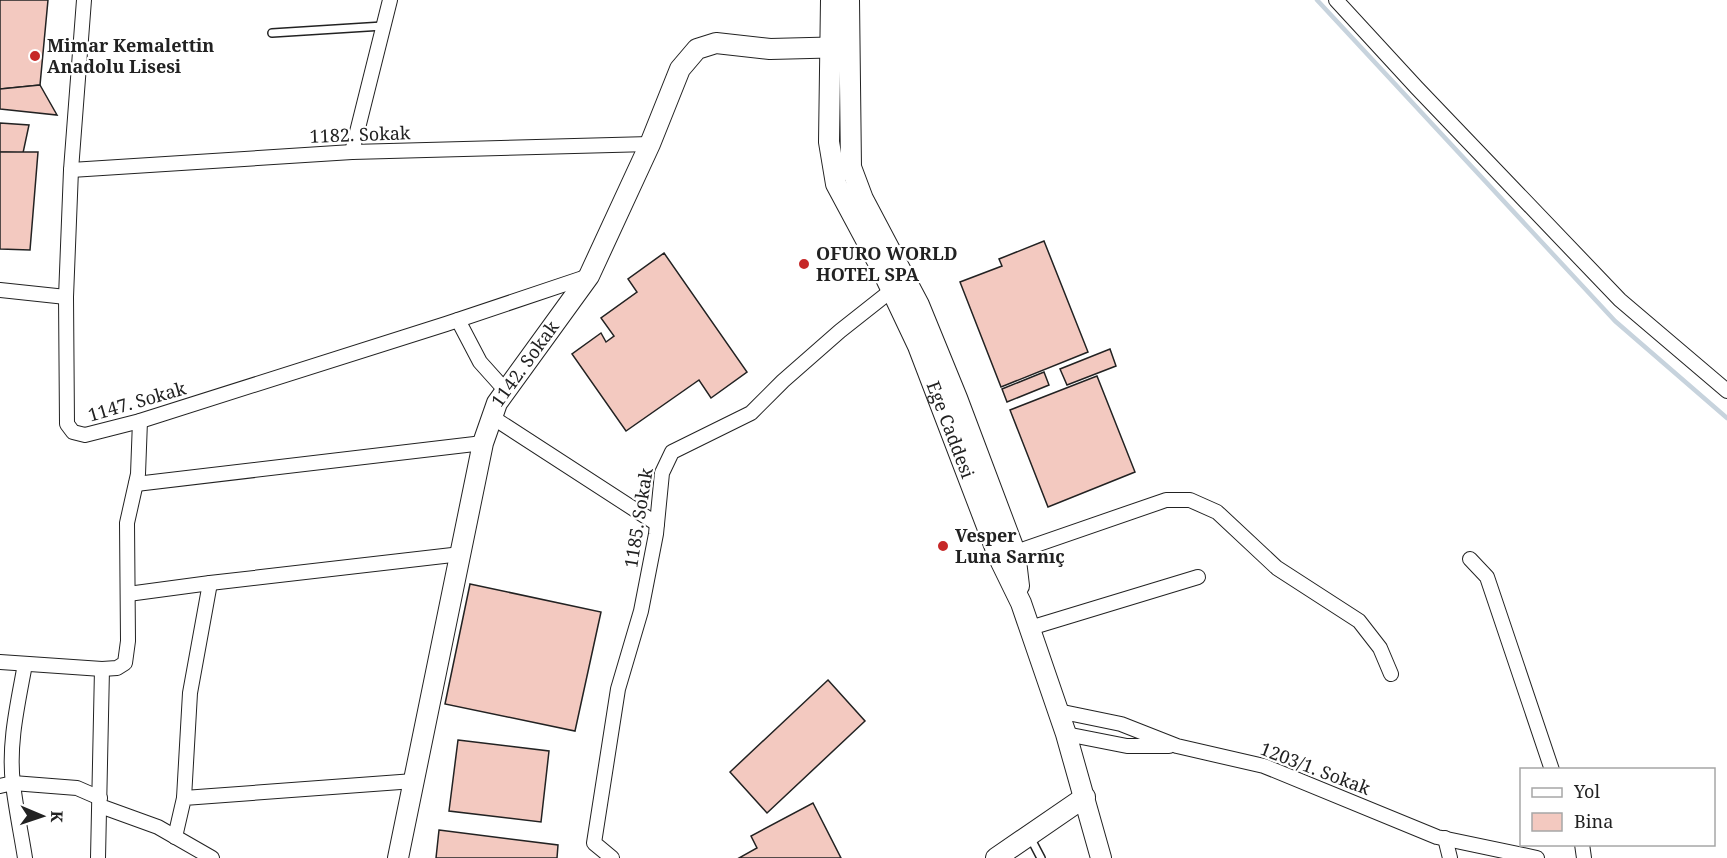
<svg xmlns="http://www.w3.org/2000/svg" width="1727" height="858" font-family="'Noto Serif',serif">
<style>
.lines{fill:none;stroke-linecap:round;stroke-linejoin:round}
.stream{stroke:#c7d3dd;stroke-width:4.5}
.building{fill:#f3c9c0;stroke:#222;stroke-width:1.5}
.lane-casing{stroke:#222;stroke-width:10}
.street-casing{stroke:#222;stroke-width:16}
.secondary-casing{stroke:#222;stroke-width:22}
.lane{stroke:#fff;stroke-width:7}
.street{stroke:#fff;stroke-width:14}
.secondary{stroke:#fff;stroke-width:20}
.poi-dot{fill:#c62828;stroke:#fff;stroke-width:2}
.labels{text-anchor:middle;stroke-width:4.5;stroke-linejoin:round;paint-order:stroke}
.poi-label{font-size:18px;font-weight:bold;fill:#222;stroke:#fff;text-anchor:start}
.street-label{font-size:18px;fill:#222;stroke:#fff}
</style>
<rect width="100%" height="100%" fill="#fff"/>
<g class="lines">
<path class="stream" d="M1317,0l298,321 112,97"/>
</g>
<g class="building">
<path d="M0,0h48l-8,85 -40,4z"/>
<path d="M40,85l17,30 -57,-6v-20z"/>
<path d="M0,123l29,2 -6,28 -23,-1z"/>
<path d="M0,152h38l-8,98 -30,-1z"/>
<path d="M1044,241l44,111 -87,35 -41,-105 42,-16 -3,-7z"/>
<path d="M664,253l83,119 -36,26 -12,-18 -73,51 -54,-77 29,-21 5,9 8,-6 -13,-18 36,-26 -9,-13z"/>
<path d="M1110,349l6,17 -49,19 -7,-16z"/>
<path d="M1044,372l5,13 -42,17 -5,-13z"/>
<path d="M1097,376l38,96 -87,35 -38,-97z"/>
<path d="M470,584l131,28 -26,119 -130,-27z"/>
<path d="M828,680l37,41 -98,92 -37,-41z"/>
<path d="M458,740l91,11 -8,71 -92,-11z"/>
<path d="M813,803l28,55h-102l18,-10 -6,-12z"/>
<path d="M439,830l119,15 -1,13h-121z"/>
</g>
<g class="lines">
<g class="lane-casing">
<g id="lane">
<path d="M272,33l111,-7"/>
<path d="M1030,837l11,21"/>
</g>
</g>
<g class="street-casing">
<g id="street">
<path d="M84,0l-13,170 -5,127 1,127 6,8 12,3 55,-14 306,-97 143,-48"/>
<path d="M1336,0l81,88 203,212 107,91"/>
<path d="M352,152l38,-152"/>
<path d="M71,170l281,-18 298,-8"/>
<path d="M0,290l66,7"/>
<path d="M458,320l22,42 26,29"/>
<path d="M492,417l165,107"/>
<path d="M136,484l347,-41"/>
<path d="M1007,555l159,-55h24l27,12 60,56 82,53 21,27 11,26"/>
<path d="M1470,559l17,18 65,193"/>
<path d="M128,594l82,-11 251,-29"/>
<path d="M1030,628l168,-51"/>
<path d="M0,662l102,7 15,-1 8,-5 3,-22 -1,-118 11,-49 2,-53"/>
<path d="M1058,711l63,13 56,22 87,20 173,71 100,21"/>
<path d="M1066,734l61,12h42"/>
<path d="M0,786l13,-3 64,5 23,10"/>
<path d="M184,798l6,-105 20,-110"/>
<path d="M100,806l58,21 54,31"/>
<path d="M175,837l9,-39 230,-17"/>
<path d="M1445,838l5,20"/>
<path d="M1582,844l2,14"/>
<path d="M25,858c-4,-25 -9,-49 -12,-74 -5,-40 5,-81 12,-120"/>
<path d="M98,858l4,-189"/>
<path d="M612,858l-18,-15 24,-154 23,-78 15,-77 6,-61 10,-21 79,-39 32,-32 57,-50 57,-45"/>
</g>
</g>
<g class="secondary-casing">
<g id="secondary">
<path id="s1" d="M831,0l-2,142 7,42 46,86 36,76 81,212 22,45 45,131 35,124"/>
<path d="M849,0l2,167 12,32 56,106 38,93 58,154 4,34"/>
<path id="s2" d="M398,858l85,-415 14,-40 92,-127 61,-132 30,-75 17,-20 19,-6 54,6 79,-2"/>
<path d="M996,858l89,-61"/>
</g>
</g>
<use href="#lane" class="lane"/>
<use href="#street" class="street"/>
<use href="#secondary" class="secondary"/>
</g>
<g class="poi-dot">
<circle cx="35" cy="56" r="6"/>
<circle cx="804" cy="264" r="6"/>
<circle cx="943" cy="546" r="6"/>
</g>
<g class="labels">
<g class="poi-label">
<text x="47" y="52">Mimar Kemalettin<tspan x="47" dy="21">Anadolu Lisesi</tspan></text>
<text x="816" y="260">OFURO WORLD<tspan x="816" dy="21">HOTEL SPA</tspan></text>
<text x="955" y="542">Vesper<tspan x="955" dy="21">Luna Sarnıç</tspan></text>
</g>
<g class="street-label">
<text transform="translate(360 135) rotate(-2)" y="6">1182. Sokak</text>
<text dy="6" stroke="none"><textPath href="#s2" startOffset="514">1142. Sokak</textPath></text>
<text transform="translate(137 402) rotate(-16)" y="6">1147. Sokak</text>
<text dy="6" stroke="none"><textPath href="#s1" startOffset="456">Ege Caddesi</textPath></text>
<text transform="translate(639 518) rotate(-81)" y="6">1185. Sokak</text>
<text transform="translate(1315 769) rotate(21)" y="6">1203/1. Sokak</text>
</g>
</g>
<rect x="1520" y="768" width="195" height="78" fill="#ffffff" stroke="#a7a7a7" stroke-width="1.5"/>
<rect x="1532" y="788" width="30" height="9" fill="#ffffff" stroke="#a7a7a7" stroke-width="1.5"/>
<text x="1574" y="798" font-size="18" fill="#222222">Yol</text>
<rect x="1532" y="813" width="30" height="18" fill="#f3c9c0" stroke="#a7a7a7" stroke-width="1.5"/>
<text x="1574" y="828" font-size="18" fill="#222222">Bina</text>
<g transform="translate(42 816) rotate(92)" stroke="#ffffff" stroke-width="4.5" paint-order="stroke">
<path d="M0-4.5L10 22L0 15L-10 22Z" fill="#222222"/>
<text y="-9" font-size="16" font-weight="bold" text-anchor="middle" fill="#222222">K</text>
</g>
</svg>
